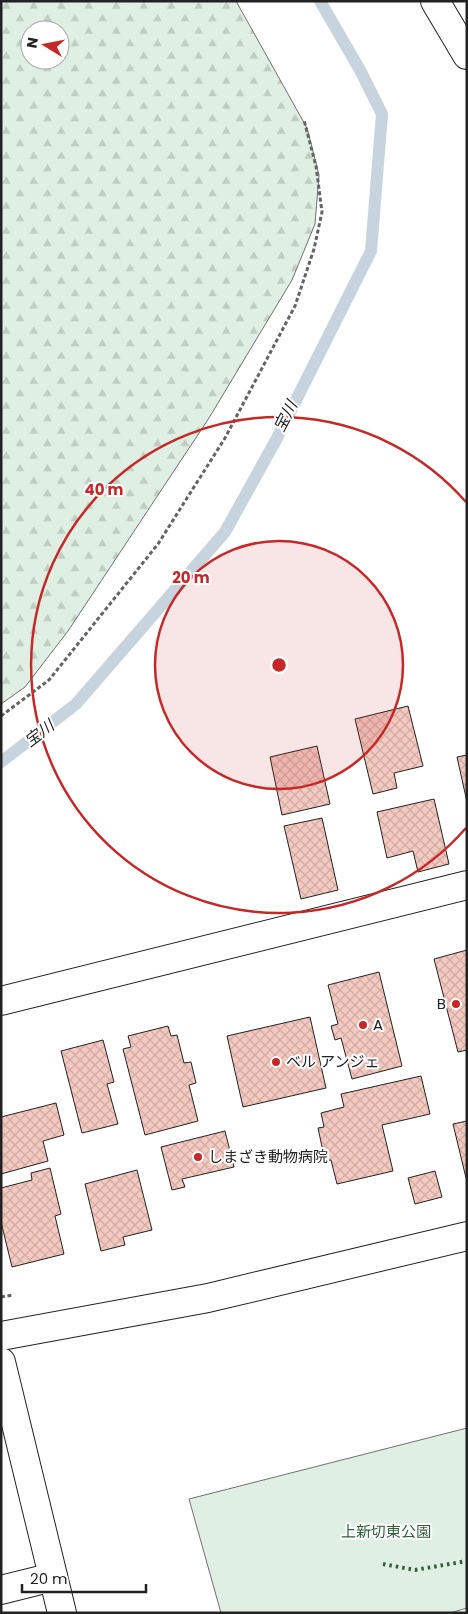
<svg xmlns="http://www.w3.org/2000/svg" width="468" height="1614" font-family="Poppins,'Noto Sans JP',sans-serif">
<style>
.green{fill:#e0efe3;stroke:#6f6f6f}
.forest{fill:url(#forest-firs);stroke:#6f6f6f;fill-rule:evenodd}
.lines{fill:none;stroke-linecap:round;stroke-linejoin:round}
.stream{stroke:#c7d3dd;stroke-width:12}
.building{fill:url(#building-cross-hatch);stroke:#222}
.minor-casing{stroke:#222;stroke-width:30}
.highway-casing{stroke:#222;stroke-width:30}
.path{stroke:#646464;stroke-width:3;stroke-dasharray:4 2.5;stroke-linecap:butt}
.minor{stroke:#fff;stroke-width:28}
.highway{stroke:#fff;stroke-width:28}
.hedge{stroke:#2f5e38;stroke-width:4;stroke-dasharray:2.5 4;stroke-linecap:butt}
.ring{fill:none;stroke:#c62828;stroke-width:2.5}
.poi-dot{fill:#c62828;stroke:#fff;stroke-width:2}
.labels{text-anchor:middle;stroke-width:4;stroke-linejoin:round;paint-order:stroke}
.poi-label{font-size:15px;fill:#222;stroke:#fff;text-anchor:start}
.park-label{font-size:15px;fill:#2f5e38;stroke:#fff}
.water-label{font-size:16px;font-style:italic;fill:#222;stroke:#fff}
.centre{fill:#c62828;stroke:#fff;stroke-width:2.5}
.ring-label{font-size:15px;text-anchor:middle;font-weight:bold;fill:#c62828;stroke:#fff;stroke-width:4;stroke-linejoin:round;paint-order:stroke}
</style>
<defs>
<pattern id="forest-firs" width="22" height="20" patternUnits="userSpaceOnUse" patternTransform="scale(1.25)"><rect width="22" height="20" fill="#e0efe3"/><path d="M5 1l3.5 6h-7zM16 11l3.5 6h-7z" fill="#c0cdc2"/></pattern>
<pattern id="building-cross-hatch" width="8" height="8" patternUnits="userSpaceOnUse" patternTransform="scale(1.25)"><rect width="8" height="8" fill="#f3c9c0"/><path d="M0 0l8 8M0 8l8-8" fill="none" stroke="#d0aca5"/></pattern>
</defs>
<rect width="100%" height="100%" fill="#fff"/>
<path class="green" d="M467,1428v180l-17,5h-229l-32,-114z"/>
<path class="forest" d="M1,1h235l71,127 12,47 -4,49 -23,56 -83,138 -141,213 -43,56 -24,17zM30,30h30v30h-30z"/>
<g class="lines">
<path class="stream" d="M1,762l75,-58 149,-172 51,-92 95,-189 11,-137 -22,-44 -40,-69"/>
</g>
<g class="building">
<path d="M408,706l15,60 -29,7 3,15 -24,6 -18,-75z"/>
<path d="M317,746l13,58 -48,11 -12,-58z"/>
<path d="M467,755v47l-10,-45z"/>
<path d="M434,799l15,65 -31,8 -5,-21 -26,7 -10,-46z"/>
<path d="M322,818l16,72 -37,9 -17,-73z"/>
<path d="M467,950v100l-9,2 -24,-93z"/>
<path d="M379,972l23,94 -50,13 -11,-41 -6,2 -4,-14 7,-2 -10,-39z"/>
<path d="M310,1017l16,71 -83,19 -16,-71z"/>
<path d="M168,1026l3,10 6,-1 7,28 7,-1 5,21 -7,2 9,36 -53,14 -22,-86 8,-2 -3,-11z"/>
<path d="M103,1040l11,42 -7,2 11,40 -36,9 -21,-82z"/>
<path d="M421,1076l9,38 -48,11 11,46 -56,13 -6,-24 -6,1 -7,-33 6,-1 -3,-14 23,-6 -3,-13z"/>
<path d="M56,1103l8,32 -21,6 5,20 -47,13v-57z"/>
<path d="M467,1121v56l-1,1 -13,-54z"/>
<path d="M225,1131l9,36 -52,12 3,8 -13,3 -11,-43z"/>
<path d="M50,1168l11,46 -6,2 9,38 -52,13 -11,-45v-34l31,-8 -1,-7z"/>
<path d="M137,1170l15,60 -29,7 2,8 -24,6 -16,-67z"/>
<path d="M435,1171l7,26 -27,7 -7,-26z"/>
</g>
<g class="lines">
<g class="minor-casing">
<g id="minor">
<path d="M1,1001l466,-116"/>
<path d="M1,1336l207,-38 259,-62"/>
<path d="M1,1362l61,251"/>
<path d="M1,1590l52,-13"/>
</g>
</g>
<g class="highway-casing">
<path id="highway" d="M435,1l32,54"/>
</g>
<g class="path">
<path d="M1,716l48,-36 109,-136 67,-106 70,-132 19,-57 8,-37 -6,-46 -12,-46"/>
<path d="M1,1297l12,-2"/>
</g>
<use href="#minor" class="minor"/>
<use href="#highway" class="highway"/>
<path class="hedge" d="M383,1564l32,6 52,-9"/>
</g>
<circle cx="279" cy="665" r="124" fill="#c62828" fill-opacity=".12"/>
<g class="ring">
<circle cx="279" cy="665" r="124"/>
<path d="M466 828A248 248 0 1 1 466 502"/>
</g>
<g class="poi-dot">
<circle cx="456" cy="1004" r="5"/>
<circle cx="363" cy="1025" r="5"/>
<circle cx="276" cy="1062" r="5"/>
<circle cx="198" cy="1157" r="5"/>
</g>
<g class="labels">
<g class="poi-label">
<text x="446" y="1009" text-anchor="end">B</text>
<text x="373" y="1030">A</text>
<text x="286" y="1067">ベル アンジェ</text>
<text x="208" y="1162">しまざき動物病院</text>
</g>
<g class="park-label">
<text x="386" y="1537">上新切東公園</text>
</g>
<g class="water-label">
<text transform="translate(285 416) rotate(-63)" y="6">宝川</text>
<text transform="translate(39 733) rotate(-37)" y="6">宝川</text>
</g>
</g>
<circle cx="279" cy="665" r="8" class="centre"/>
<g class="ring-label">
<text x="104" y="495">40 m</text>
<text x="191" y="583">20 m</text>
</g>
<rect width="468" height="1614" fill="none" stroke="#222222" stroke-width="5"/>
<g transform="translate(45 45) rotate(280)"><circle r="24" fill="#ffffff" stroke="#a7a7a7"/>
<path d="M0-4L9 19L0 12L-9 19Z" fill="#c62828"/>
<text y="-8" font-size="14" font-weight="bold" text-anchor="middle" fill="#222222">N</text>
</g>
<path d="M22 1584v8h124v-8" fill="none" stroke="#222222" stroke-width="2.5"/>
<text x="30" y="1584" font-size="15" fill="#222222" stroke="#ffffff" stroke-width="4" paint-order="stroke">20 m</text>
</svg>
